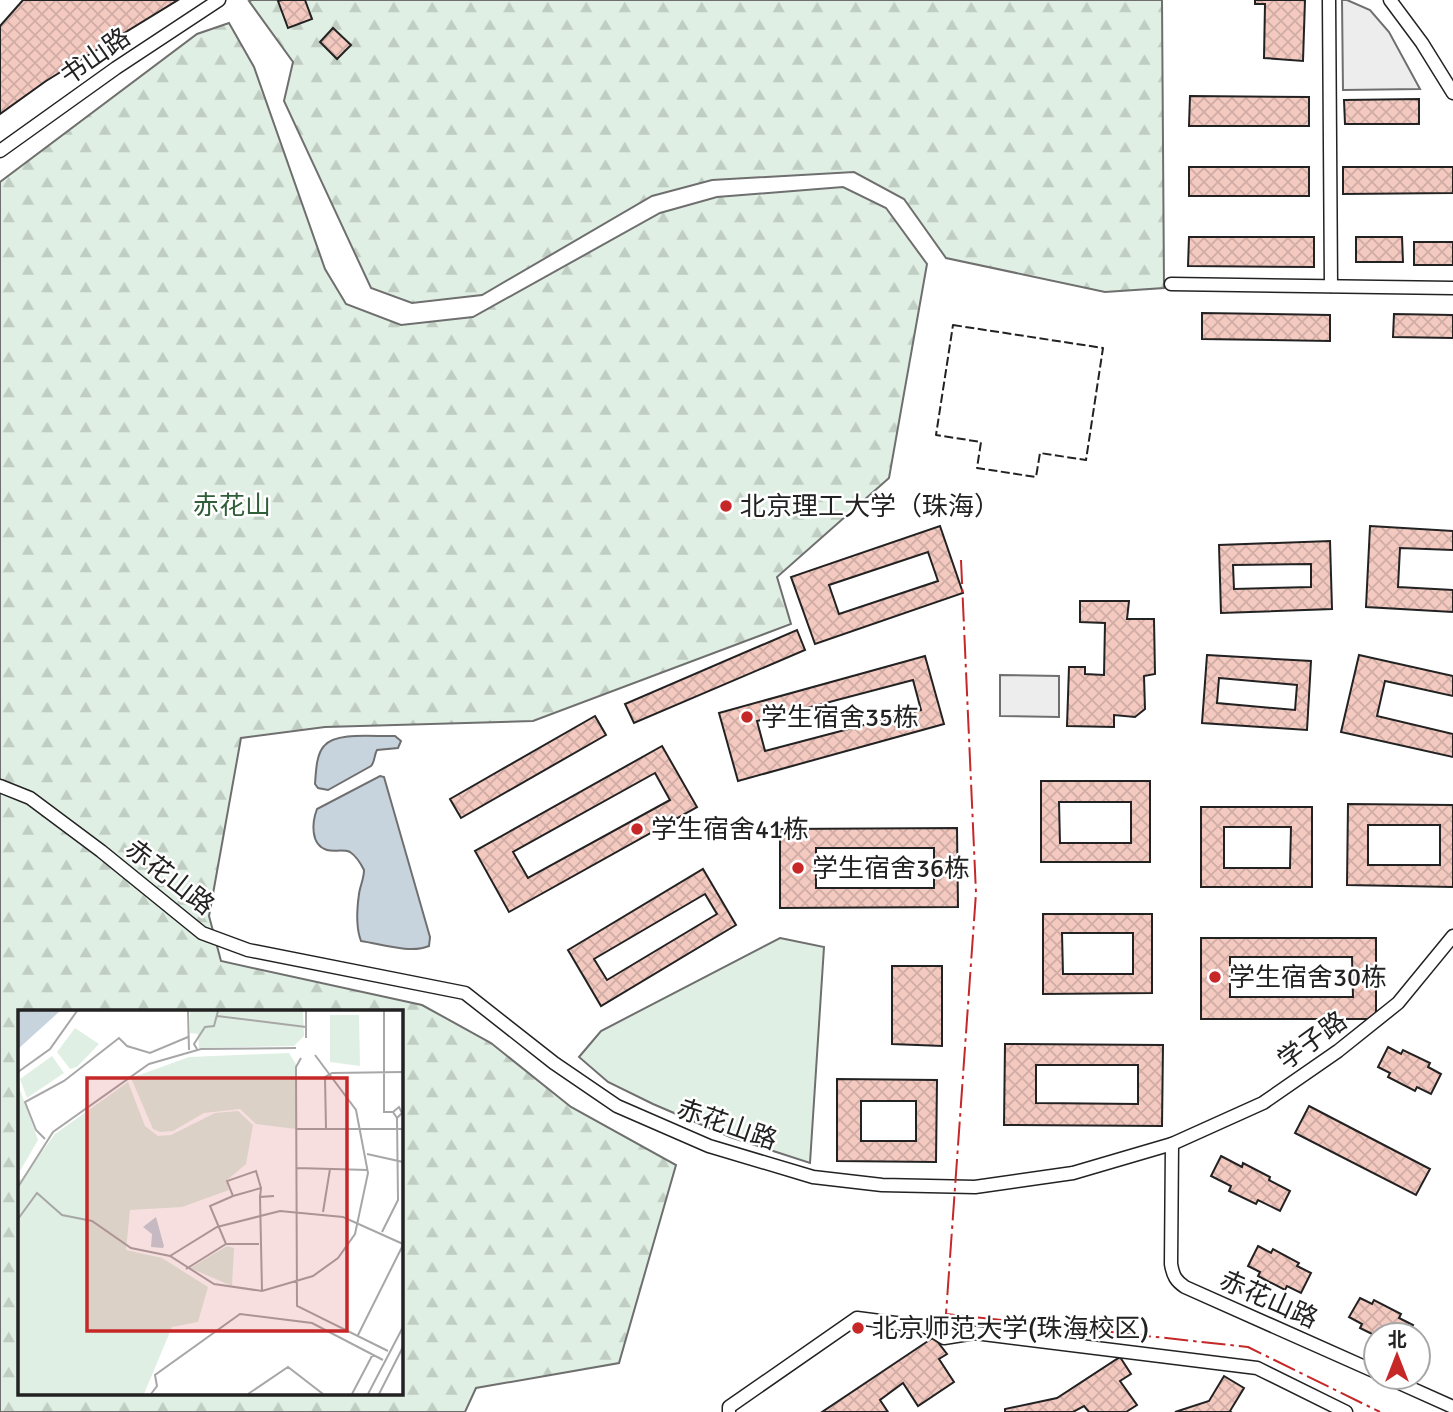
<svg xmlns="http://www.w3.org/2000/svg" width="1453" height="1412" font-family="Signika,'Noto Sans SC',sans-serif">
<style>
.green{fill:#e0efe3;stroke:#6f6f6f;stroke-width:2}
.forest{fill:url(#forest-firs);stroke:#6f6f6f;stroke-width:2;fill-rule:evenodd}
.parking{fill:#ededed;stroke:#6f6f6f;stroke-width:2}
.water{fill:#c7d3dd;stroke:#6f6f6f;stroke-width:2}
.building{fill:url(#building-cross-hatch);stroke:#222;stroke-width:2;fill-rule:evenodd}
.lines{fill:none;stroke-linecap:round;stroke-linejoin:round}
.minor-casing{stroke:#222;stroke-width:15}
.minor{stroke:#fff;stroke-width:12}
.fence{stroke:#222;stroke-width:2;stroke-dasharray:9 3.5;stroke-linecap:butt}
.power{stroke:#c62828;stroke-width:2;stroke-dasharray:24 5 3.5 5;stroke-linecap:butt}
.poi-dot{fill:#c62828;stroke:#fff;stroke-width:2.5}
.labels{text-anchor:middle;stroke-width:5;stroke-linejoin:round;paint-order:stroke}
.street-label{font-size:26px;fill:#222;stroke:#fff}
.park-label{font-size:26px;fill:#2f5e38;stroke:#fff}
.poi-label{font-size:26px;fill:#222;stroke:#fff;text-anchor:start}
.inset-road{fill:none;stroke:#a7a7a7;stroke-width:2}
.view{fill:#c62828;fill-opacity:0.15;stroke:#c62828;stroke-width:3.5}
.inset-edge{fill:none;stroke:#222;stroke-width:3.5}
</style>
<defs>
<pattern id="forest-firs" width="22" height="20" patternUnits="userSpaceOnUse" patternTransform="scale(1.75)"><rect width="22" height="20" fill="#e0efe3"/><path d="M5 1l3.5 6h-7zM16 11l3.5 6h-7z" fill="#c0cdc2"/></pattern>
<pattern id="building-cross-hatch" width="8" height="8" patternUnits="userSpaceOnUse" patternTransform="scale(1.75)"><rect width="8" height="8" fill="#f3c9c0"/><path d="M0 0l8 8M0 8l8-8" fill="none" stroke="#d0aca5"/></pattern>
</defs>
<rect width="100%" height="100%" fill="#fff"/>
<path class="green" d="M780,938l44,9 -14,216 -80,-26 -77,-33 -45,-22 -29,-25 22,-26z"/>
<g class="forest">
<path d="M252,0h910l2,288 -59,4 -159,-34 -42,-59 -50,-27 -142,8 -60,16 -170,99 -70,8 -41,-15 -87,-187 9,-39 -44,-61z"/>
<path d="M229,23l25,44 71,202 21,35 55,21 72,-8 187,-104 57,-16 126,-10 43,21 41,56 -38,214 -112,99 14,47 -258,97 -208,6 -84,11 -32,178 12,45 201,44 69,38 80,64 105,58 -57,198 -143,25 -11,24h-465v-1230l197,-148zM19,1011h382v382h-382z"/>
</g>
<g class="parking">
<path d="M1342,0h5l23,10 19,22 31,57 -77,1z"/>
<path d="M1000,675l59,1v41l-59,-1z"/>
</g>
<g class="water">
<path d="M395,736l6,5 -3,7 -21,2c-3,5 -2,12 -6,16l-43,24 -10,-2 -3,-4c1,-12 1,-29 9,-38 12,-15 53,-9 71,-10z"/>
<path d="M380,776l4,1 46,160 -1,9c-18,8 -48,-2 -68,-5 -5,-13 -4,-33 -2,-47 1,-8 5,-15 5,-24 -3,-6 -8,-14 -14,-18 -7,-3 -16,0 -23,-2 -17,-5 -15,-28 -10,-41z"/>
</g>
<g class="building">
<path d="M23,0h155l-132,81 -46,33v-88z"/>
<path d="M282,0h23l7,19 -24,9 -10,-27z"/>
<path d="M1255,0h50l-2,61 -39,-3 1,-54h-10z"/>
<path d="M333,28l18,17 -14,14 -17,-17z"/>
<path d="M1190,96l119,1v29h-120z"/>
<path d="M1419,99v25h-74l-1,-24z"/>
<rect x="1189" y="167" width="120" height="29"/>
<path d="M1343,167h110v26l-110,1z"/>
<path d="M1189,237h125v30l-126,-1z"/>
<path d="M1356,237h46l1,25h-47z"/>
<rect x="1414" y="242" width="39" height="23"/>
<path d="M1202,313l128,2v26l-128,-2z"/>
<path d="M1394,314l59,1v23l-60,-1z"/>
<path d="M940,526l23,67 -148,51 -24,-67zM928,552l10,29 -99,33 -10,-29z"/>
<path d="M1370,526l83,5v19l-53,-2 -2,39 55,3v22l-87,-5z"/>
<path d="M1330,541l2,68 -111,4 -2,-68zM1311,564v23l-77,2 -1,-24z"/>
<path d="M1080,601h49l-2,18h27l1,55 -11,2 1,33 -10,8 -21,-2v12l-47,-1 2,-59h16v7l19,1 1,-52 -25,-1z"/>
<path d="M797,630l8,20 -171,73 -9,-19z"/>
<path d="M1207,655l104,6 -4,69 -105,-7zM1219,678l78,7 -2,25 -78,-7z"/>
<path d="M1359,655l94,21v20l-68,-15 -8,35 76,18v23l-112,-25z"/>
<path d="M925,656l19,68 -206,57 -19,-68zM913,680l8,30 -156,41 -8,-30z"/>
<path d="M595,716l11,19 -145,83 -11,-19z"/>
<path d="M662,746l35,61 -188,105 -34,-61zM655,773l15,27 -142,78 -15,-26z"/>
<path d="M1041,781h109v81h-109zM1059,802h72v41h-71z"/>
<path d="M1348,804l105,1v82l-106,-2zM1368,825h72v40h-72z"/>
<path d="M1201,807h111v80h-111zM1224,827h67l-1,41h-66z"/>
<path d="M957,828l1,79 -178,1v-79zM816,848h118v40h-118z"/>
<path d="M703,869l33,56 -135,81 -33,-56zM705,894l12,20 -110,66 -13,-21z"/>
<path d="M1043,914h109v79l-109,1zM1062,933h71v41h-70z"/>
<path d="M1201,938h175v81h-175zM1230,957h122l1,40h-123z"/>
<path d="M892,966h50v80l-50,-2z"/>
<path d="M1005,1044l158,1 -1,81 -158,-1zM1036,1065h102v39l-102,-1z"/>
<path d="M1388,1047l13,7 2,-4 27,13 -2,4 13,7 -10,20 -14,-7 -2,4 -27,-14 2,-4 -12,-6z"/>
<path d="M837,1079l100,1 -1,82 -99,-1zM861,1101h55v40h-55z"/>
<path d="M1309,1106l121,63 -14,26 -121,-62z"/>
<path d="M1221,1156l21,11 1,-4 27,14 -1,3 21,11 -10,20 -22,-11 -2,4 -27,-13 2,-5 -20,-10z"/>
<path d="M1258,1246l13,7 2,-4 26,14 -2,3 14,7 -10,20 -14,-7 -2,4 -27,-14 2,-4 -12,-6z"/>
<path d="M1360,1298l12,6 2,-4 27,14 -2,4 14,7 -5,10 -32,1 -16,-8 2,-4 -13,-7z"/>
<path d="M934,1337l13,17 -8,5 15,23 -36,24 -15,-23 -23,17 8,12h-66z"/>
<path d="M1120,1357l11,17 -11,7 17,24 -11,7h-37l-5,-6 -11,6h-68v-3l52,-11z"/>
<path d="M1224,1376l20,12 -14,23 1,1h-56l34,-11z"/>
</g>
<g class="lines">
<g class="minor-casing">
<g id="minor">
<path d="M1329,0l2,286"/>
<path d="M1390,0l32,43 31,50"/>
<path d="M0,151l116,-83 103,-68"/>
<path d="M1171,284l282,4"/>
<path d="M0,786l30,12 71,53 101,82 46,17 217,43 89,70 63,43 92,40 104,31 69,8 93,2 98,-14 99,-29 91,-41 75,-52 60,-48 55,-67"/>
<path d="M1172,1144l-1,120c2,12 5,17 14,23l191,85"/>
<path d="M1386,1377l67,30"/>
<path d="M729,1412v-5l128,-89 69,9 18,11 31,-5 282,35 89,44"/>
</g>
</g>
<use href="#minor" class="minor"/>
<path class="fence" d="M953,325l150,23 -17,112 -46,-7 -4,24 -59,-9 4,-26 -45,-7z"/>
<path class="power" d="M961,560l15,333 -30,421 302,33 132,65"/>
</g>
<g class="poi-dot">
<circle cx="726" cy="506" r="7"/>
<circle cx="747" cy="717" r="7"/>
<circle cx="637" cy="829" r="7"/>
<circle cx="798" cy="868" r="7"/>
<circle cx="1215" cy="977" r="7"/>
<circle cx="858" cy="1328" r="7"/>
</g>
<g class="labels">
<g class="street-label">
<text transform="translate(95 56) rotate(-35)" y="9">书山路</text>
<text transform="translate(170 877) rotate(38)" y="9">赤花山路</text>
<text transform="translate(1312 1040) rotate(-36)" y="9">学子路</text>
<text transform="translate(727 1124) rotate(19)" y="9">赤花山路</text>
<text transform="translate(1269 1299) rotate(24)" y="9">赤花山路</text>
</g>
<g class="park-label">
<text x="232" y="514">赤花山</text>
</g>
<g class="poi-label">
<text x="740" y="515">北京理工大学（珠海）</text>
<text x="761" y="726">学生宿舍35栋</text>
<text x="651" y="838">学生宿舍41栋</text>
<text x="812" y="877">学生宿舍36栋</text>
<text x="1229" y="986">学生宿舍30栋</text>
<text x="872" y="1337">北京师范大学(珠海校区)</text>
</g>
</g>
<g transform="translate(18 1010)">
<rect width="385" height="385" fill="#fff"/>
<path d="M172,1h113l1,25 -10,10 -95,2 -1,-14 -8,-1zM312,5h29l1,51 -30,-4zM57,18l24,16 -22,23 -7,2 -13,-17zM34,46l12,17 -37,25 -7,-19zM0,74l20,56 -18,31 -2,-3zM209,236l7,2 -2,38 -42,-18z" fill="#e0efe3"/>
<path d="M271,43l7,11v65l-40,-5 -16,-15 -36,4 -31,18 -13,1 -7,-3 -22,-51 58,-21zM110,72l17,44 13,10 13,-1 44,-22 23,-2 15,14 -7,39 -20,17 3,9 -47,17 -52,3 -4,40 36,8 46,29 -10,35 -26,5 -28,67h-126v-216l3,2 34,-46z" fill="#e0efe3"/>
<path d="M0,1h42l-42,38zM138,207l8,29 -1,2 -12,-1 1,-13 -9,-7z" fill="#c7d3dd"/>
<path class="inset-road" d="M170,1l1,39M288,1v27M366,1v101h9M199,6l89,11M179,39l-3,-5 11,-17 9,-1 4,-15M283,48l-5,9 1,239 91,45M0,62l32,-23 27,-38M279,119h106M308,119l-1,-52 7,-4 71,-1M27,129l-9,-9 -11,-28 39,-21 55,-43 8,8 23,7 38,-16M349,144l36,8M279,158l71,2M0,177l35,-55 96,-68 52,-15 95,-1M242,187l1,-9 -5,-17 -29,10 6,15 28,-8M305,202l7,-43M0,209l19,-26 25,22 30,6 39,27 39,8 44,28 48,7 51,-15 25,-18 17,-24 13,-61 -12,-63 -41,-55M364,222l16,-32 -1,-82 -4,-6 6,-5 3,6 -5,5M208,234l-16,-38 23,-10M152,246l47,-29 63,-16 63,6 60,27M168,259l40,-25h33M244,281l-2,-94 14,-1M340,325l45,-90M133,384l6,-8 -2,-11 85,-61 72,9 71,37M230,384l40,-27 35,27M334,384l21,-40M350,384l35,-67M361,384l24,-47"/>
<path class="view" d="M69,68h260v253h-260z"/>
<rect width="385" height="385" class="inset-edge"/>
</g>
<g transform="translate(1397 1356)"><circle r="33" fill="#ffffff" stroke="#a7a7a7" stroke-width="2"/>
<path d="M0-5L12 26L0 18L-12 26Z" fill="#c62828"/>
<text y="-10" font-size="19" font-weight="bold" text-anchor="middle" fill="#222222">北</text>
</g>
</svg>
